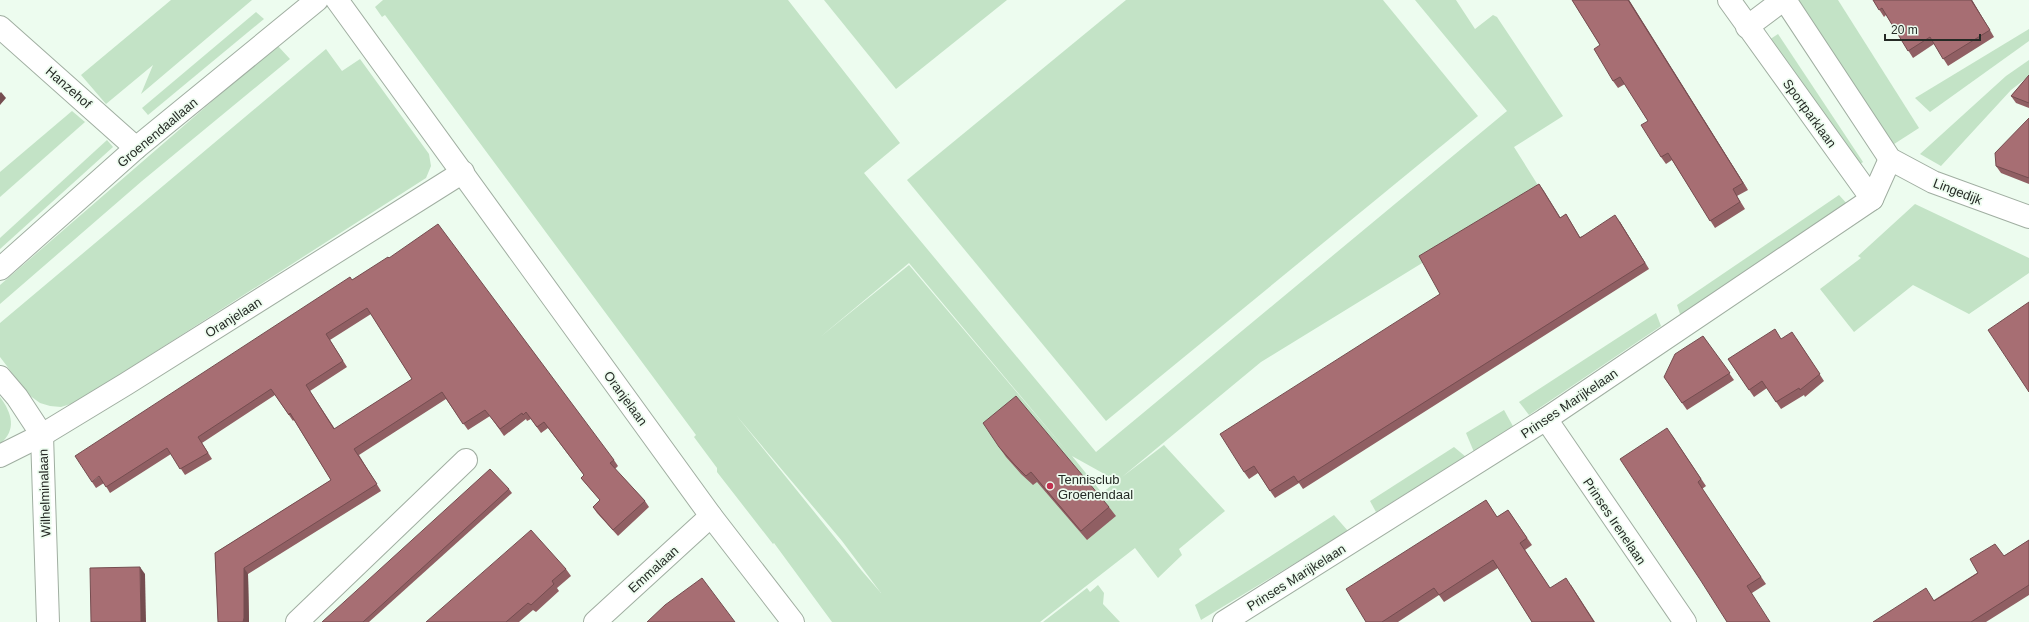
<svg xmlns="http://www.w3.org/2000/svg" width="2029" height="622" font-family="Helvetica,sans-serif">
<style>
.green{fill:#c3e3c6;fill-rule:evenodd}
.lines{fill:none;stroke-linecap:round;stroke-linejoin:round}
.minor-casing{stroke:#a0aea1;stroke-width:24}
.minor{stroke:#fff;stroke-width:22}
.wall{fill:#905f63;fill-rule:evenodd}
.shaded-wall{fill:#754d50}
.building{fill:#a76e73;stroke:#754d50;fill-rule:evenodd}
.poi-dot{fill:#c13150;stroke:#edfcef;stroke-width:1.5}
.labels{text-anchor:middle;stroke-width:3.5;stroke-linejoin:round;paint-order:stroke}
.street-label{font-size:13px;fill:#252a25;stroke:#edfcef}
.poi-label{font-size:13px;fill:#252a25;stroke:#edfcef;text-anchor:start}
</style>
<rect width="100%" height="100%" fill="#edfcef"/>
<g class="green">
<path d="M171,0h81l-111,94 12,-29 -47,39 -25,-29z"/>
<path d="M383,0h405l112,143 -36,30 232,279 411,-341 -92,-111h41l19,29 18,-14 4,2 66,99 -49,31 27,43 -280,172 -139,115 42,-32 61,66 -46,38 3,6 -24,23 -23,-30 -95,74h-208l-58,-79 -1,1 -56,-72v-4l-23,-31 2,-2 -311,-420 -3,2 -7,-10zM909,263l161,192 -161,-190 -90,73zM736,415l106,126 39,52 -19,-22zM1072,456l45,25 -15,12z"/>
<path d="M824,0h183l-111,89z"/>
<path d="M1126,0h257l95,116 -372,305 -199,-241z"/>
<path d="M1797,0h41l81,128 -28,18z"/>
<path d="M256,12l8,7 -116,96 -6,-7z"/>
<path d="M2029,29v12l-99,71 -15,-14z"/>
<path d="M1778,34l85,128 -9,7 -91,-125z"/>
<path d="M277,45l13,14 -148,122 -142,123v-19z"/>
<path d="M326,49l16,22 18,-12 69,95 2,12 -5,12 -349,224 -16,5 -11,-1 -10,-3 -11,-8 -29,-38v-34z"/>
<path d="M2029,60v16l-18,14 -70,76 -21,-12 86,-78z"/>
<path d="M72,111l13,11 -85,75v-25z"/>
<path d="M107,140l6,7 -113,102v-11z"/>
<path d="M1839,195l10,11 -168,111 -4,-12z"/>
<path d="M1915,204l114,54v15l-60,41 -56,-29 -59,47 -34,-43 41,-31 -3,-2z"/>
<path d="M1656,313l5,13 -132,89 -10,-13z"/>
<path d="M0,397c12,16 17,33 0,47z"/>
<path d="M1504,410l10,18 -40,24 -8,-19z"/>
<path d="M1454,447l12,10 -90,55 -6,-11z"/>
<path d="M1334,515l14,16 -147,89 -6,-15z"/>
<path d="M1098,585l6,8 -1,11 17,18h-77l44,-34 3,4z"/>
</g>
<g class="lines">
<g class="minor-casing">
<g id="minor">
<path d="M337,0l374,516 82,106"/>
<path d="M1729,0l143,199"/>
<path d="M1785,0l105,159 43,23 96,35"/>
<path d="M0,27l136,121"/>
<path d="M1747,27l36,-27"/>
<path d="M0,269l136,-121 181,-148"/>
<path d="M0,377l17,20 25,38 6,187"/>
<path d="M1546,419l139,203"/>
<path d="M0,456l42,-21 84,-51 337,-212"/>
<path d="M297,622l169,-162"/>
<path d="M595,622l116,-106"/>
<path d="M1224,622l322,-203 326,-220 18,-40"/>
</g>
</g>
<use href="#minor" class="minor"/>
</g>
<g class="wall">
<path d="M1572,0h57l119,190 -11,6 8,13 -30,19 -43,-68 -6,4 -5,-7 -13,-36 -23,-37 -7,4 -5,-7 -13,-36z"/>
<path d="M1873,0h100h-1l22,37 -46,29 -14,-22 -21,14 -27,-43 -2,2z"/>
<path d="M2029,75v33l-13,-5 -5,-7z"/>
<path d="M2029,118v66l-28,-11 -5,-7z"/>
<path d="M1539,184l21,34 6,-4 14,23 40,-15 29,47 -346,220 -4,-6 -24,15 -17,-25 -9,6 -5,-7 196,-178z"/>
<path d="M389,258l225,202 4,6 -3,3 30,32 4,6 -31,29 -21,-23 -4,-6 7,-7 -14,-16 -5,-6 3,-3 -36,-47 -7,5 -10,-14 -4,2 -1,-2 -22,17 -14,-20 -22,14 -22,-31 -87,56 22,36 -133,83 1,48h-31l-3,-69 116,-73 -37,-60 -1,1 -18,-26 -73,48 10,16 -27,16 -14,-21 -61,39 -6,-10 -8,5 -4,-6 260,-202zM371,314l41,65 -77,50 -25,-38 37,-24 -17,-27z"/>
<path d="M1703,336l31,44 -47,30 -23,-33z"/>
<path d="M1782,339h15l27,42 -19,16 -1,-2 -23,14 -14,-21 -13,9 -26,-38z"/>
<path d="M1672,435l34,51 -4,3 64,95 -14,9 -25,29z"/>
<path d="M999,447l110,60 7,9 -29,24 -50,-58 -4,3 -12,-11 -15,-17z"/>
<path d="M509,489l3,4 -143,129h-47z"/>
<path d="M1486,500l11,17 11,-7 24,35 -7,5 25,38 21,-3 24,37h-63l-34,-54 -54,34 -5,-7 -41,27h-32z"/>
<path d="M2029,540v55l-43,27h-113l61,-22z"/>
<path d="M566,569l5,7 -14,12 2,3 -23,21 -3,-2 -14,12h-93z"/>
</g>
<g class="shaded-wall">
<path d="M1628,0h1l119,190 -5,-7z"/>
<path d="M1971,0h1l22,37 -4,-7z"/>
<path d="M1,92l5,6 -6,7v-12z"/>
<path d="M1539,184l5,7 21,34 -5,-7z"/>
<path d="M1615,215l5,7 29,47 -4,-6z"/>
<path d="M140,567l5,7 1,48h-5z"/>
<path d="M244,568l4,6 1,48h-6z"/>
</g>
<g class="building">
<path d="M1572,0h56l115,183 -10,6 7,13 -30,19 -42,-68 -7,4 -20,-32 7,-4 -28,-44 -7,4 -19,-32 6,-4z"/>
<path d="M1873,0h98l19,30 -47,29 -13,-22 -22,14 -26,-43 -3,2z"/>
<path d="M2029,75v28l-18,-7z"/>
<path d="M2029,118v60l-33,-12 -1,-13z"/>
<path d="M1539,184l21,34 6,-4 14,24 35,-23 30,48 -347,219 -4,-6 -24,15 -16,-25 -10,6 -24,-38 220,-140 -21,-38z"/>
<path d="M438,224l176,236 -4,3 35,38 -32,29 -20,-23 7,-7 -19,-22 3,-3 -40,-53 -7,5 -11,-15 -3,3 -1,-2 -22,16 -15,-19 -22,14 -21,-32 -88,57 23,35 -133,84v50l-1,4h-25l-3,-69 116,-73 -41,-67 -1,2 -18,-26 -73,48 10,16 -28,16 -13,-21 -61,39 -7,-11 -7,6 -17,-26 275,-179 2,3 36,-23 1,1zM367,308l45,71 -78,50 -28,-44 37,-24 -17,-27z"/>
<path d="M2029,302v90l-41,-62z"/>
<path d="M1775,329l6,10 11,-7 28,42 -20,16 -1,-2 -23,14 -14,-21 -13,9 -21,-31z"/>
<path d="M1703,336l27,37 -48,30 -18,-26 11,-23z"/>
<path d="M1016,396l93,111 -28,24 -50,-59 -5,4 -12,-12 -15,-17 -16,-24z"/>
<path d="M1667,428l34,51 -3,3 63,95 -14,9 23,36h-43l-26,-41 -81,-122z"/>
<path d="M490,469l19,20 -146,133h-41z"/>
<path d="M1486,500l11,17 11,-7 19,28 -7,5 30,45 16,-10 28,44h-62l-39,-62 -54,35 -5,-7 -52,34h-16l-20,-33z"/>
<path d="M531,530l35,39 -14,12 2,3 -23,21 -3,-2 -22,19h-80z"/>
<path d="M2029,540v45l-58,37h-98l53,-34 8,13 44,-28 -8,-14 25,-15 9,12z"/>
<path d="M140,567l1,55h-50l-1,-54z"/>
<path d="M702,578l33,44h-88l18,-17z"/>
</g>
<circle class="poi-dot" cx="1050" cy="486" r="4"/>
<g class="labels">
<g class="street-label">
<text transform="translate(69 87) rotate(41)" y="5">Hanzehof</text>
<text transform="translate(1810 113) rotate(54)" y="5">Sportparklaan</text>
<text transform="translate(157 132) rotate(-40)" y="5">Groenendaallaan</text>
<text transform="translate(1958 191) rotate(21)" y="5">Lingedijk</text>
<text transform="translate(233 317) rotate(-32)" y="5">Oranjelaan</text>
<text transform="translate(626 398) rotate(54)" y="5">Oranjelaan</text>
<text transform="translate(1569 403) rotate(-34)" y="5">Prinses Marijkelaan</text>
<text transform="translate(44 493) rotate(-92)" y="5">Wilhelminalaan</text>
<text transform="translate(1615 521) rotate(56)" y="5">Prinses Irenelaan</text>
<text transform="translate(653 569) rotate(-42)" y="5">Emmalaan</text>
<text transform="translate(1296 577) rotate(-32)" y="5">Prinses Marijkelaan</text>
</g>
<g class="poi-label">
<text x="1058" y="484">Tennisclub<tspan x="1058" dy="15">Groenendaal</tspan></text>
</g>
</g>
<path d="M1885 34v6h95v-6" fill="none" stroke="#252a25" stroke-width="2"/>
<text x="1891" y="34" font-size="12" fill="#252a25" stroke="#edfcef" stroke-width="3" paint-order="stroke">20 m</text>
</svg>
